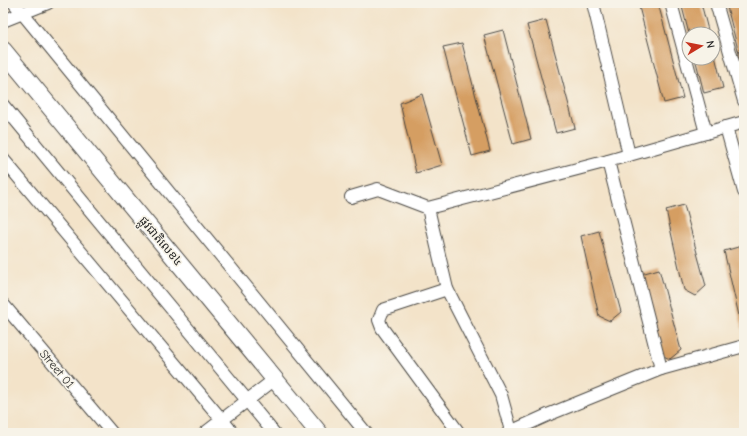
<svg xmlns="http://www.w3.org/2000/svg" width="747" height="436" font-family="'Comic Neue','Noto Sans Khmer',sans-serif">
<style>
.building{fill:#d59e62}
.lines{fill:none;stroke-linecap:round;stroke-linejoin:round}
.minor-casing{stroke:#494743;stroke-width:14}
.highway-casing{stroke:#494743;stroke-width:19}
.minor{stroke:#fff;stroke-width:12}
.highway{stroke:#fff;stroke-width:17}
.labels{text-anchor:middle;stroke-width:3.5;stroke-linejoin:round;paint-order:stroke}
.street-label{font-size:12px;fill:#2b2b2b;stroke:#f7f3e8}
</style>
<rect width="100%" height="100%" fill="#f7f3e8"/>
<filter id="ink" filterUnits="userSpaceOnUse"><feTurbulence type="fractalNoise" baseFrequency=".025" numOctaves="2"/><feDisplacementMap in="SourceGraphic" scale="8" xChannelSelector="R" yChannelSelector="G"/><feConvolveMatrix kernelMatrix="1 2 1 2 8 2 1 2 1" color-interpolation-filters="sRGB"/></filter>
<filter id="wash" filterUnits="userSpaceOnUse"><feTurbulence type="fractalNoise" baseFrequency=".012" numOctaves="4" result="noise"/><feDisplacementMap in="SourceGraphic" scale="16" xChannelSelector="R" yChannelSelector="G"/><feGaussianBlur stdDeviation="0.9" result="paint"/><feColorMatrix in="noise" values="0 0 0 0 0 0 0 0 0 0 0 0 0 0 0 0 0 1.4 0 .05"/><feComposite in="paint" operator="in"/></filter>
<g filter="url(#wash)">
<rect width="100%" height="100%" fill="#f3e3c9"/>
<g id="blocks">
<g class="building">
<path d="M638,3h20l25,95 -19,5z"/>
<path d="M681,3h20l8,31h-20z"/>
<path d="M726,3h18v65l-1,1z"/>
<path d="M546,20l29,108 -19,5 -29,-108z"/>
<path d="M503,30l28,109 -18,5 -29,-109z"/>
<path d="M462,43l28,108 -18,5 -29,-109z"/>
<path d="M714,52l9,36 -19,5 -9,-35h18z"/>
<path d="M422,94l20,71 -26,8 -16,-70z"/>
<path d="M684,205l22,81 -11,10 -11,-6 -18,-80z"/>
<path d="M599,231l22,81 -11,9 -11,-5 -18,-80z"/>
<path d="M742,246l2,7 -1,80 -19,-82z"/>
<path d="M659,269l22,81 -11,9 -11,-5 -18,-80z"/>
</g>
</g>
</g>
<g filter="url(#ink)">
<use href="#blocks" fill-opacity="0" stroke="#494743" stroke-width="1"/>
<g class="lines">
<g class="minor-casing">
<g id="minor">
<path d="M14,3l352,430"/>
<path d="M593,3l36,152"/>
<path d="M671,3l35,130"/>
<path d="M716,3l28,98"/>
<path d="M3,21l45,-18"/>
<path d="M3,105l271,328"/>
<path d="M726,127l18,65"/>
<path d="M3,159l230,274"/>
<path d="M608,161l53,208"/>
<path d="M351,197l27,-8 50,19 180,-47 136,-39"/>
<path d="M428,208l19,81 54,106 10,36"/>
<path d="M447,289l-64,21 -4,10 3,8 77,105"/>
<path d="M3,304l109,129"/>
<path d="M205,433l70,-54"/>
<path d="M508,433l42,-19 111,-45 83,-23"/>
</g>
</g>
<g class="highway-casing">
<path id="highway" d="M3,50l316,383"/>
</g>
<use href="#minor" class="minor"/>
<use href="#highway" class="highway"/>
</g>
</g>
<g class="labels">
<g class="street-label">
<text transform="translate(161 241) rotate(50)" y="4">ផ្លូវជាតិលេខ៤</text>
<text transform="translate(57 369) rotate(50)" y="4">Street 01</text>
</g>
</g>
<rect width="747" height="436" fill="none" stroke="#f7f3e8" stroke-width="16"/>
<g transform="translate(701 46) rotate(80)"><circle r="19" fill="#f7f3e8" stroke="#a5a39c"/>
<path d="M0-3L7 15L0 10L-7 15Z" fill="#c8321e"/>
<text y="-6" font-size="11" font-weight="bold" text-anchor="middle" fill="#2b2b2b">N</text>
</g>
</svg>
